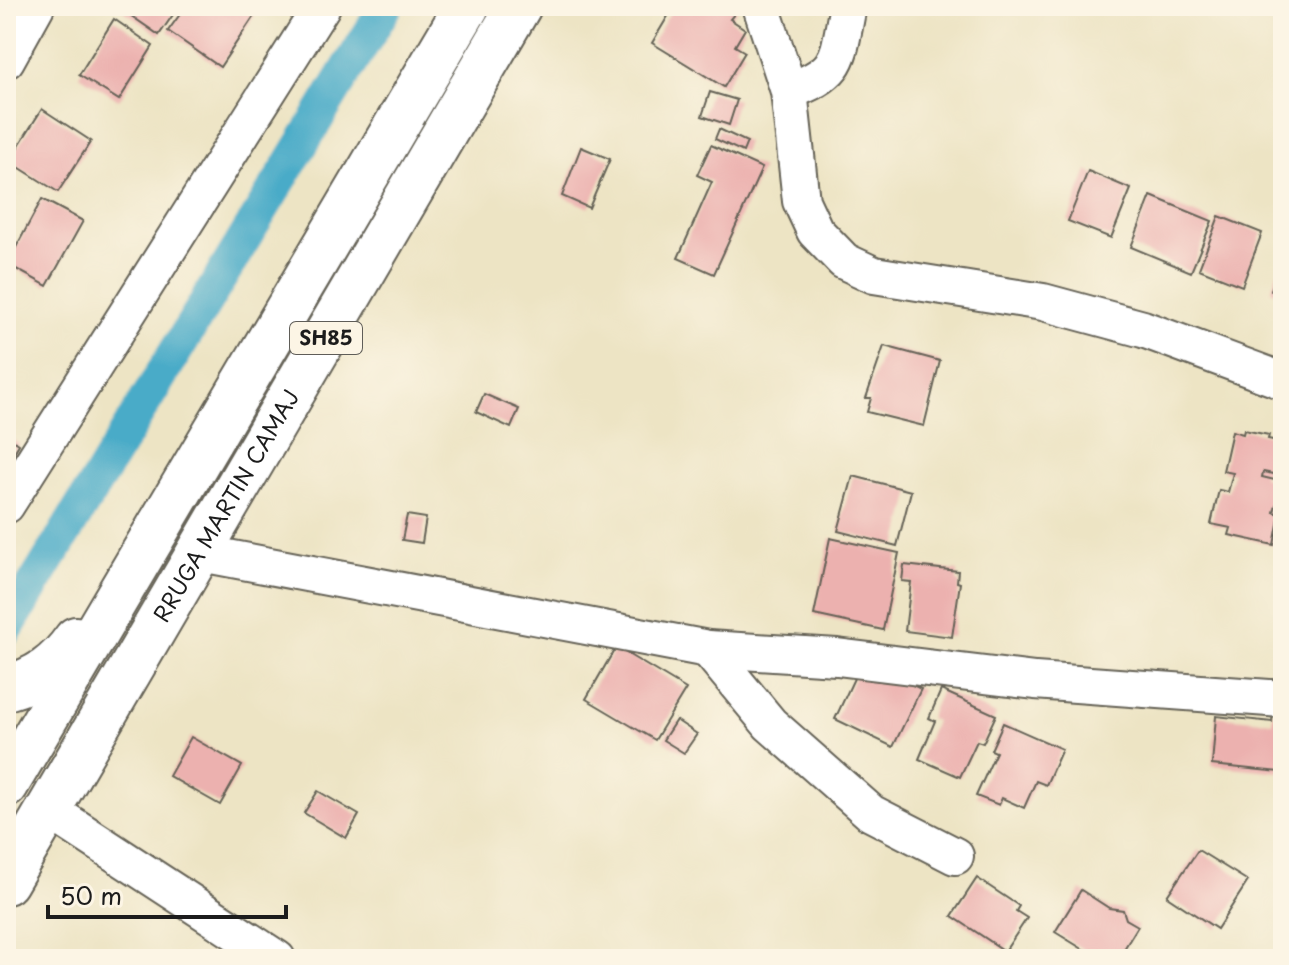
<svg xmlns="http://www.w3.org/2000/svg" width="1289" height="965" font-family="'Playpen Sans',sans-serif">
<style>
.lines{fill:none;stroke-linecap:round;stroke-linejoin:round}
.canal{stroke:#48abc8;stroke-width:34}
.building{fill:#ecb1af}
.minor-casing{stroke:#656257;stroke-width:40}
.highway-casing{stroke:#656257;stroke-width:48}
.minor{stroke:#fff;stroke-width:36}
.highway{stroke:#fff;stroke-width:44}
.labels{text-anchor:middle;stroke-width:6;stroke-linejoin:round;paint-order:stroke}
.shield{fill:#fcf5e5;stroke:#5f5d58;stroke-width:2}
.shield-label{font-size:20px;font-weight:bold;fill:#1c1c1c}
.street-label{font-size:22px;fill:#1c1c1c;stroke:#fcf5e5}
</style>
<rect width="100%" height="100%" fill="#fcf5e5"/>
<filter id="ink" filterUnits="userSpaceOnUse"><feTurbulence type="fractalNoise" baseFrequency=".0125" numOctaves="2"/><feDisplacementMap in="SourceGraphic" scale="16" xChannelSelector="R" yChannelSelector="G"/><feConvolveMatrix kernelMatrix="1 2 1 2 8 2 1 2 1" color-interpolation-filters="sRGB"/></filter>
<filter id="wash" filterUnits="userSpaceOnUse"><feTurbulence type="fractalNoise" baseFrequency=".006" numOctaves="4" result="noise"/><feDisplacementMap in="SourceGraphic" scale="32" xChannelSelector="R" yChannelSelector="G"/><feGaussianBlur stdDeviation="1.8" result="paint"/><feColorMatrix in="noise" values="0 0 0 0 0 0 0 0 0 0 0 0 0 0 0 0 0 1.4 0 .05"/><feComposite in="paint" operator="in"/></filter>
<g filter="url(#wash)">
<rect width="100%" height="100%" fill="#ede4c4"/>
<g class="lines">
<path class="canal" d="M6,630l380,-624"/>
</g>
<g id="blocks">
<g class="building">
<path d="M117,6h62l-20,29z"/>
<path d="M186,6h53l15,10 -34,51 -52,-36z"/>
<path d="M674,6h67l-11,13 15,10 -10,17 10,6 -21,35 -72,-44z"/>
<path d="M114,19l39,27 -34,54 -40,-25z"/>
<path d="M710,92l27,8 -8,25 -27,-9z"/>
<path d="M42,109l49,32 -33,51 -49,-31z"/>
<path d="M719,129l28,13 -4,10 -28,-13z"/>
<path d="M711,145l51,23 -48,106 -36,-16 34,-76 -15,-7z"/>
<path d="M581,147l29,12 -21,49 -27,-12z"/>
<path d="M1088,171l43,18 -20,49 -43,-17z"/>
<path d="M1151,196l61,25 -21,51 -60,-25z"/>
<path d="M42,199l41,22 -36,65 -40,-22z"/>
<path d="M1219,216l43,17 -20,53 -43,-17z"/>
<path d="M1283,258v37l-12,-5z"/>
<path d="M884,346l56,15 -16,65 -57,-14 4,-14h-5z"/>
<path d="M484,394l35,15 -8,19 -35,-16z"/>
<path d="M1244,430l25,5 -1,4 10,2 -4,16 9,2v17l-20,-4 -1,5 21,5 -1,24 -6,-1 -2,7 6,2 -6,31 -45,-10 2,-7 -20,-4 8,-34 9,2 5,-19 -10,-2 9,-40 11,3z"/>
<path d="M6,436l13,8 -13,22z"/>
<path d="M853,476l58,15 -14,55 -59,-15z"/>
<path d="M407,515l19,3 -4,25 -20,-3z"/>
<path d="M830,538l69,15 -16,77 -69,-15z"/>
<path d="M904,565l54,6 -1,11 3,1 -8,54 -47,-6 6,-49 -9,-1z"/>
<path d="M616,647l70,42 -31,51 -69,-41z"/>
<path d="M862,661l59,28 -28,58 -58,-28z"/>
<path d="M941,690l55,25 -13,28 -6,-2 -17,36 -41,-18 16,-38 -6,-3z"/>
<path d="M1273,712l10,1 -4,59 -67,-7 4,-49 56,6z"/>
<path d="M676,720l21,14 -13,19 -21,-13z"/>
<path d="M1003,723l59,26 -16,36 -10,-4 -12,27 -22,-10 -3,7 -23,-9 20,-44 -5,-2z"/>
<path d="M191,737l51,29 -22,39 -51,-29z"/>
<path d="M318,791l41,24 -13,23 -42,-25z"/>
<path d="M1198,850l50,31 -31,48 -50,-33z"/>
<path d="M977,878l42,28 -3,5 11,7 -22,33 -53,-35z"/>
<path d="M1081,890l28,18 14,2 3,9 12,7 -20,33h-19l-44,-27z"/>
</g>
</g>
</g>
<g filter="url(#ink)">
<use href="#blocks" fill-opacity="0" stroke="#656257" stroke-width="2"/>
<g class="lines">
<g class="minor-casing">
<g id="minor">
<path d="M761,6l28,85 12,110 14,30 29,30 30,14 169,27 100,27 140,52"/>
<path d="M6,60l30,-54"/>
<path d="M789,91c54,-20 48,-32 59,-85"/>
<path d="M6,505l316,-499"/>
<path d="M201,553l507,96 129,8 198,24 248,18"/>
<path d="M708,649l62,75 101,89 84,43"/>
<path d="M49,810l228,149"/>
</g>
</g>
<g class="highway-casing">
<g id="highway">
<path d="M6,688c32,-9 51,-22 70,-49"/>
<path d="M6,785l461,-779"/>
<path id="s1" d="M6,882l513,-876"/>
</g>
</g>
<use href="#minor" class="minor"/>
<use href="#highway" class="highway"/>
</g>
</g>
<g class="labels">
<rect class="shield" x="290" y="322" width="72" height="32" rx="6"/>
<g class="shield-label">
<text x="326" y="345">SH85</text>
</g>
<g class="street-label">
<text dy="8" stroke="none"><textPath href="#s1" startOffset="436">RRUGA MARTIN CAMAJ</textPath></text>
</g>
</g>
<rect width="1289" height="965" fill="none" stroke="#fcf5e5" stroke-width="32"/>
<path d="M48 905v12h238v-12" fill="none" stroke="#1c1c1c" stroke-width="4"/>
<text x="60" y="905" font-size="24" fill="#1c1c1c" stroke="#fcf5e5" stroke-width="6" paint-order="stroke">50 m</text>
</svg>
